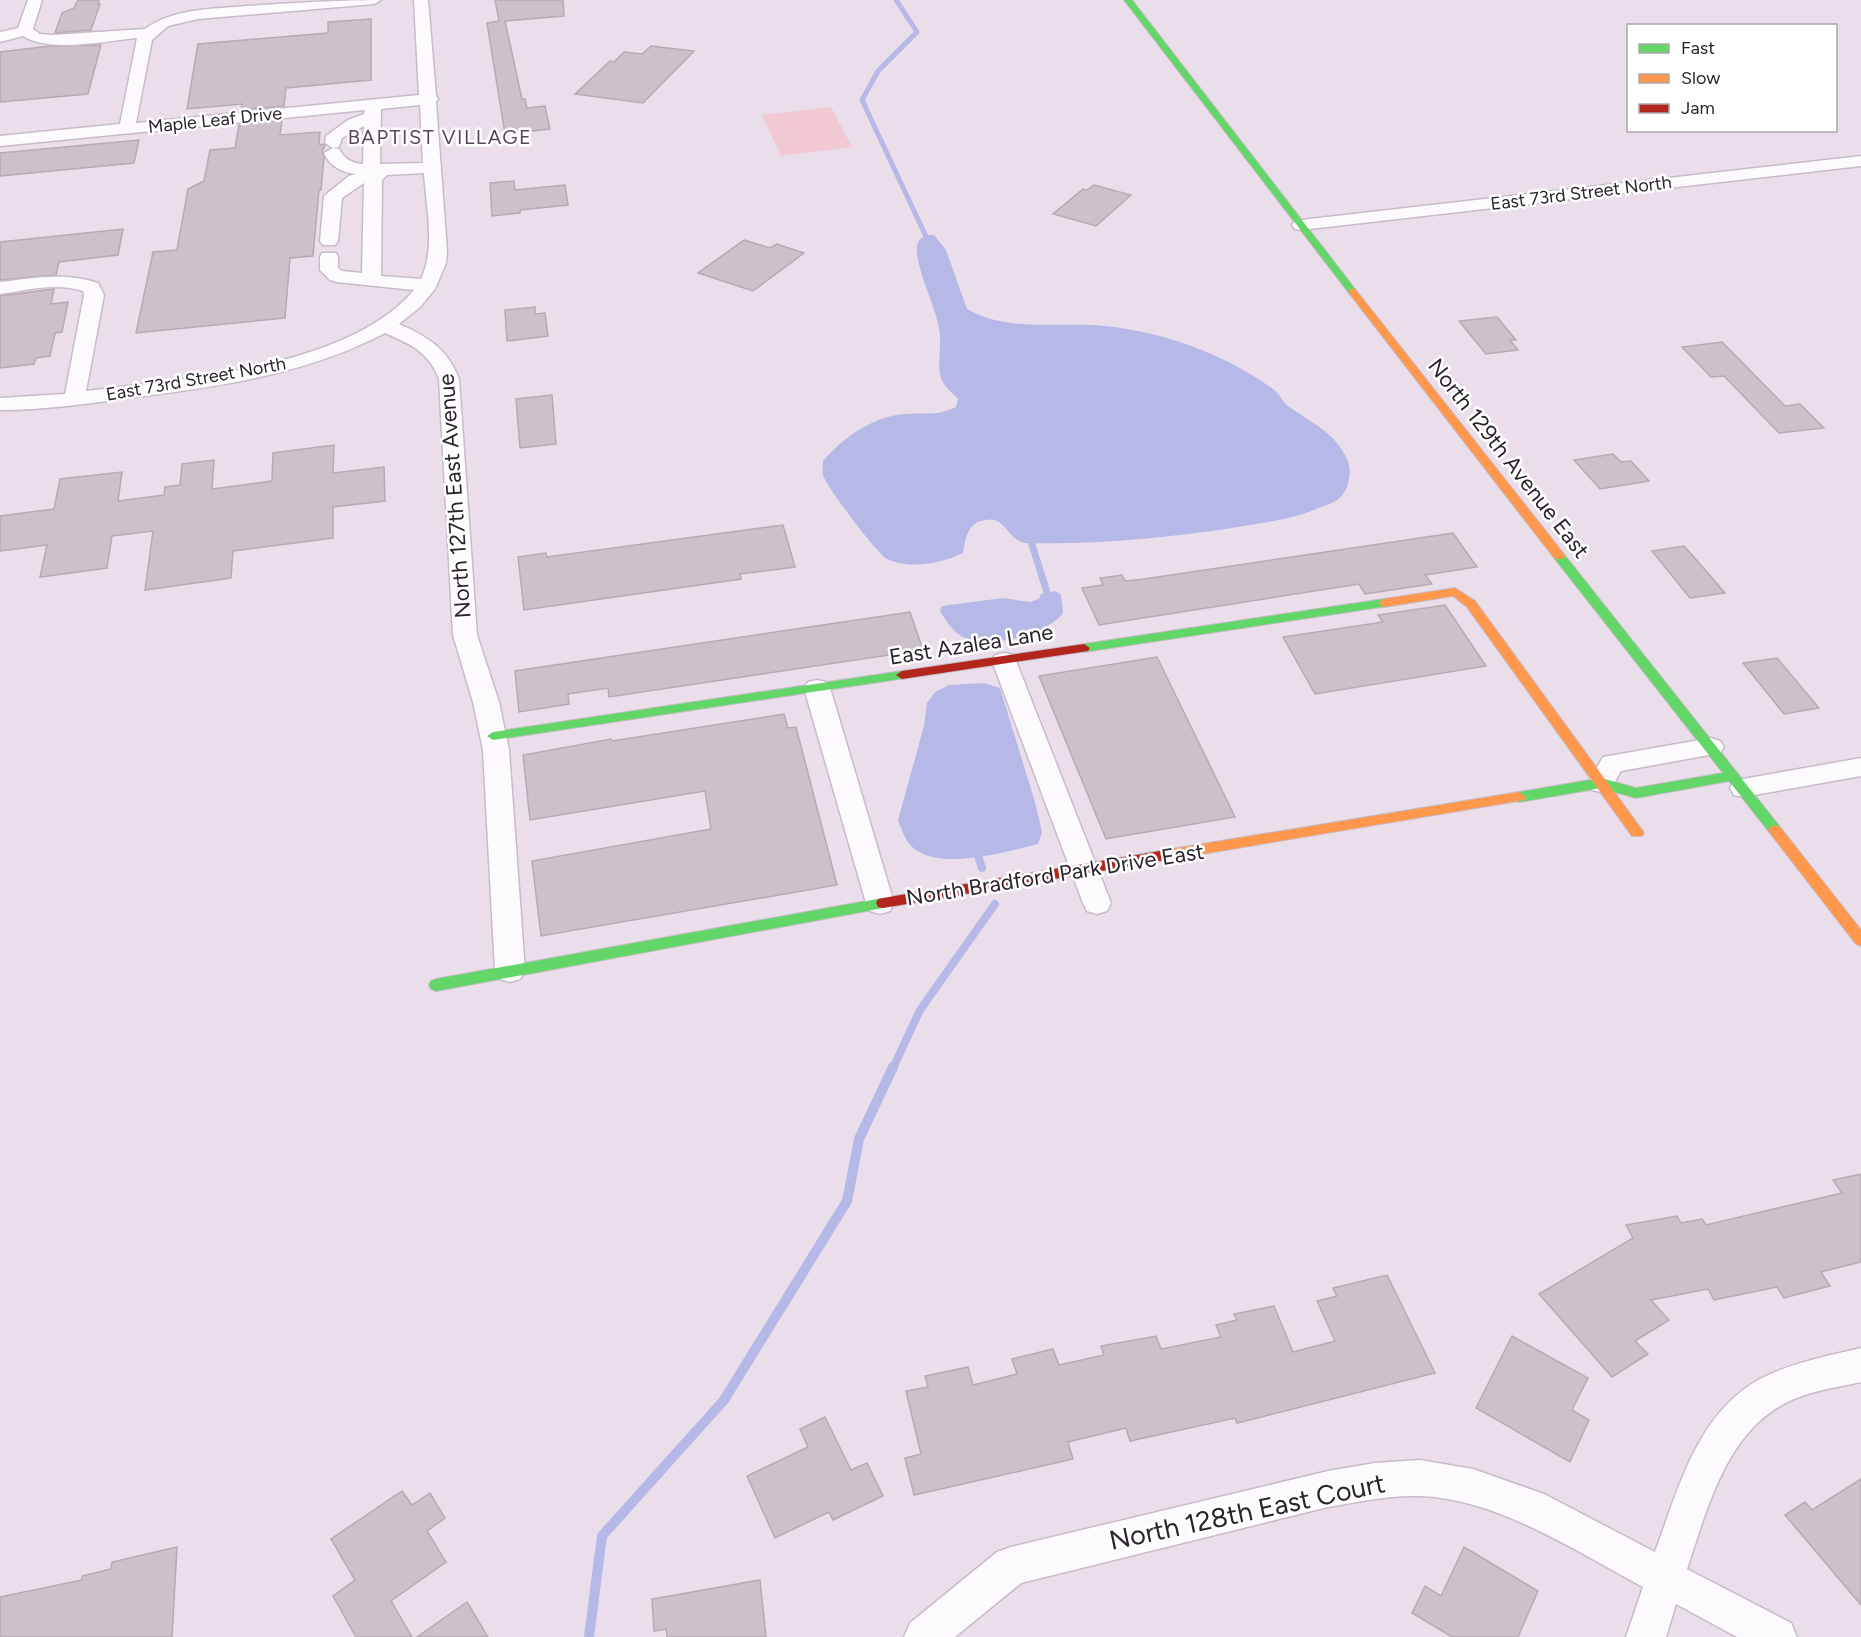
<svg xmlns="http://www.w3.org/2000/svg" width="1861" height="1637" font-family="Figtree,sans-serif">
<style>
.green{fill:#f0c9d3}
.water{fill:#b6b8e8}
.lines{fill:none;stroke-linecap:round;stroke-linejoin:round}
.stream-far3{stroke:#b6b8e8;stroke-width:5}
.stream-far2{stroke:#b6b8e8;stroke-width:7}
.stream-far1{stroke:#b6b8e8;stroke-width:8}
.stream{stroke:#b6b8e8;stroke-width:10}
.building{fill:#ccc0c9;stroke:#b6abb3;stroke-width:1.5}
.street-casing{stroke:#c6bcc7;stroke-width:3}
.fast-casing{stroke:#c6bcc7;stroke-width:2}
.slow-casing{stroke:#c6bcc7;stroke-width:2}
.jam-casing{stroke:#c6bcc7;stroke-width:2}
.street{fill:#fcfafc;fill-rule:evenodd}
.fast{fill:#63d668;fill-rule:evenodd}
.slow{fill:#ff974d;fill-rule:evenodd}
.jam{fill:#b3261e;fill-rule:evenodd}
.labels{text-anchor:middle;stroke-width:5;stroke-linejoin:round;paint-order:stroke}
.far-street-label{font-size:18px;fill:#2b232c;stroke:#fff}
.far-neighbourhood-label{font-size:20px;letter-spacing:1.5px;fill:#584559;stroke:#fff}
.street-label{font-size:22px;fill:#2b232c;stroke:#fff}
.near-street-label{font-size:27px;fill:#2b232c;stroke:#fff}
</style>
<rect width="100%" height="100%" fill="#eadeeb"/>
<path class="green" d="M831,107l21,40 -71,9 -19,-41z"/>
<g class="water">
<path d="M926,235h8l12,15 21,59c41,24 92,12 138,17 59,6 120,28 168,63 6,4 9,12 15,17 23,17 46,25 59,53 6,12 2,33 -10,41 -6,4 -14,6 -21,9 -25,11 -56,14 -84,19 -68,10 -138,17 -208,15 -12,-3 -15,-14 -25,-21 -5,-3 -9,-3 -14,-2 -18,3 -19,17 -22,33 -20,10 -54,17 -76,6 -10,-5 -61,-73 -64,-84 -1,-4 0,-10 0,-14 21,-24 50,-45 83,-47 22,-2 29,3 50,-7l2,-8c-6,-7 -14,-12 -17,-21 -4,-15 0,-28 -1,-43 -3,-27 -19,-53 -23,-81 -1,-9 1,-15 9,-19z"/>
<path d="M1056,591l5,4 2,18c-17,23 -76,37 -102,23 -9,-5 -16,-17 -21,-25l2,-5 61,-8 27,4 9,-3 2,-5z"/>
<path d="M984,683l16,5 35,114 7,30 -4,12c-32,8 -102,29 -128,1 -5,-6 -9,-17 -12,-25l26,-94 3,-23 8,-11 14,-7z"/>
</g>
<g class="lines">
<path class="stream-far3" d="M896,0l21,32 -39,39 -16,29 68,145"/>
<path class="stream-far2" d="M1029,535l21,67"/>
<g class="stream-far1">
<path d="M978,846l-1,6 5,16"/>
<path d="M893,1068l27,-58 75,-106"/>
</g>
<path class="stream" d="M589,1637l13,-101 122,-136 123,-199 12,-62 34,-72"/>
</g>
<g class="building">
<path d="M78,0h21l-1,4h2l-9,26 -36,3 7,-20 12,-5z"/>
<path d="M495,0h68l1,16 -59,5 17,78h3l2,9 18,-2 5,23 -45,5 -18,-111 12,-2z"/>
<path d="M371,19v61l-85,8 -2,18 -43,4 1,-6 -55,5 11,-65 130,-11v-11z"/>
<path d="M101,45l-13,49 -88,8v-50l50,-6z"/>
<path d="M651,46l43,5 -51,52 -68,-9 35,-33 4,1 10,-10 18,2z"/>
<path d="M282,120l-2,15 40,-3 -1,12 6,1 -3,7 2,5 -3,33h-2l-6,66 -23,2 -5,60 -149,15 17,-81 24,-2 11,-61 16,-8 6,-31 25,-2 4,-23z"/>
<path d="M139,140l-5,23 -134,13v-23z"/>
<path d="M514,181l1,9 50,-5 3,20 -48,5v3l-28,3 -2,-33z"/>
<path d="M1094,185l37,10 -35,31 -43,-12 30,-25 4,1z"/>
<path d="M123,229l-5,26 -59,7 -3,13 -56,5v-38z"/>
<path d="M744,240l26,8 7,-4 27,9 -51,38 -55,-18z"/>
<path d="M54,289l-3,15 17,-2 -6,30 -7,1 -5,23 -14,2 -2,6 -34,4v-72z"/>
<path d="M535,307v7l10,-1 3,23 -41,5 -2,-31z"/>
<path d="M1497,317l19,23h-6l8,10 -32,4 -27,-33z"/>
<path d="M1722,342l63,64 15,-2 24,24 -45,5 -55,-57 -13,1 -29,-30z"/>
<path d="M552,395l4,49 -36,4 -4,-49z"/>
<path d="M334,445l-1,28 51,-6 1,34 -52,6v31l-100,13 -2,27 -86,12 8,-59 -41,5 -5,32 -67,9 7,-32 -47,6v-35l54,-7 6,-30 62,-7 -4,29 46,-6 1,-8 15,-2 2,-21 32,-4 -2,29 60,-8 1,-28z"/>
<path d="M1613,454l8,8 10,-1 18,20 -49,8 -26,-29z"/>
<path d="M783,525l12,42 -55,7 1,5 -217,31 -6,-53 28,-4 1,4z"/>
<path d="M1453,533l24,34 -52,8 7,9 -67,10 -6,-10 -260,41 -17,-37 21,-3 -3,-7 22,-3 3,6 19,-2z"/>
<path d="M1684,546l16,18 25,29 -35,5 -38,-47z"/>
<path d="M1445,605l41,61 -171,28 -32,-57 100,-15 -5,-7z"/>
<path d="M910,612l13,38 -314,47 -1,-9 -40,6 1,10 -50,8 -4,-41z"/>
<path d="M1157,657l78,160 -129,22 -67,-163z"/>
<path d="M1777,658l42,50 -35,6 -41,-51z"/>
<path d="M784,714l4,14 8,-1 41,158 -296,51 -9,-75 179,-32 -6,-38 -175,29 -7,-65 88,-16 1,2z"/>
<path d="M1861,1174v88l-40,10 9,14 -46,12 -7,-11 -63,13 -6,-11 -57,11 18,20 -34,21 13,13 -36,23 -73,-83 94,-56 -7,-13 51,-9 4,7 21,-4 4,6 136,-32 -9,-13z"/>
<path d="M1387,1275l48,98 -198,50 -2,-5 -105,23 -4,-13 -58,14 5,17 -159,36 -9,-37 16,-4 -15,-63 22,-4 -3,-11 43,-9 5,18 44,-11 -5,-15 41,-10 6,16 45,-10 -3,-9 55,-10 5,13 60,-12 -5,-12 21,-5 -3,-6 40,-8 19,46 42,-11 -18,-40 20,-5 -4,-8z"/>
<path d="M1512,1336l76,42 -16,32 17,10 -19,42 -94,-54z"/>
<path d="M825,1417l26,53 16,-7 16,33 -50,24 -4,-8 -54,26 -28,-62 61,-29 -8,-18z"/>
<path d="M1861,1479v126l-76,-90 20,-13 7,8z"/>
<path d="M402,1491l10,14 18,-12 15,25 -18,13 19,31 -55,39 21,36h-56l-23,-41 22,-16 -24,-41z"/>
<path d="M177,1547l-5,90h-172v-40l82,-17v-4l29,-7 1,-7z"/>
<path d="M1464,1547l74,44 -20,46h-66l-40,-24 13,-27 16,10z"/>
<path d="M760,1580l6,57h-99l-1,-8 -12,2 -2,-32z"/>
<path d="M467,1602l21,35h-71z"/>
</g>
<g class="lines">
<g class="street-casing">
<g id="street">
<path d="M28,0h14l-9,29 7,5 12,1 93,-6c29,-21 69,-20 102,-23 45,-3 89,-6 134,-6l-7,4 -176,15 -30,7 -16,14 -16,83 283,-28 -5,-95h14l8,96 2,3 -2,3 11,149 -1,12 -11,26 -15,18 -21,17c29,13 49,25 60,55l18,256 22,67 10,48 16,221 -5,8 -10,3 -10,-3 -5,-8 -12,-221 -10,-48 -20,-67 -14,-256c-10,-27 -29,-35 -54,-46 -80,42 -169,54 -257,65 -43,6 -85,12 -128,12v-12l65,-4 19,-99 -1,-4c-26,-9 -57,-1 -83,3v-12c34,-4 65,-10 98,1l6,12 -18,96c97,-12 262,-23 328,-101l-77,-8 -7,-2 -10,-10v-13l2,-4h14l2,4v11l4,3 20,2 2,-90 -22,15 -4,43 -3,4h-12l-3,-4 4,-45 25,-20 7,-2c-13,-1 -27,-8 -32,-21l9,-5 -8,-5 1,-7 22,-16 16,-6 1,-4 -365,36v-10l120,-12 17,-86c-31,3 -88,15 -114,-2l-23,6v-10l18,-4zM420,105l3,58 -43,1 1,-55zM364,126l-1,38c-12,-1 -18,-5 -24,-15l-6,-1 6,-1 3,-9zM424,173c2,33 12,75 -3,106l-40,-3 1,-96 5,-5z"/>
<path d="M1861,156v10l-560,64 -6,-1 -3,-4 3,-4 6,-1z"/>
<path d="M1004,653l9,2 3,6 95,242 -4,8 -10,3 -10,-3 -4,-8 -91,-242 3,-6z"/>
<path d="M817,680l9,2 4,6 64,215 -4,8 -10,3 -10,-3 -4,-8 -62,-215 4,-6z"/>
<path d="M1711,738l9,3 4,6 -4,6 -99,18 -11,19 -9,2 -9,-2 -4,-7 15,-26z"/>
<path d="M1861,758v18l-118,21 -9,-2 -4,-7 4,-7 9,-2z"/>
<path d="M1861,1348v34c-22,5 -46,8 -67,17 -67,28 -86,108 -107,170l104,54 6,14h-60l-61,-33 -10,33h-40l17,-50c-67,-36 -147,-89 -224,-91 -30,-1 -61,6 -91,11l-307,76 -66,54h-51l6,-14 87,-71 14,-5 317,-76 47,-8 45,-3 53,9 71,25 111,58c23,-62 42,-139 105,-173 31,-16 67,-23 101,-31z"/>
</g>
</g>
<g class="fast-casing">
<g id="fast">
<path d="M1124,0h8l223,289v4h-6z"/>
<path d="M1559,552l4,1 217,274 2,3 -2,3h-10l-41,-52 -93,17 -35,-10 -82,14 -5,-2 -2,-3 7,-5 82,-14 35,10 87,-15 -168,-214 -2,-3 2,-3z"/>
<path d="M1384,599l4,1 2,3 -2,3 -304,46 -6,-4 6,-4z"/>
<path d="M902,671l6,4 -2,3 -413,62 -6,-4 6,-4z"/>
<path d="M883,898l5,1 2,4 -2,4 -5,1 -447,83 -5,-2 -2,-4 2,-4 5,-2z"/>
</g>
</g>
<g class="slow-casing">
<g id="slow">
<path d="M1349,289h6l208,264 2,3 -2,3h-8l-206,-266z"/>
<path d="M1455,588l20,13 167,229 2,3 -2,3h-10l-165,-229 -14,-11 -69,11 -6,-4 6,-4z"/>
<path d="M1519,792l7,5 -2,3 -364,61 -5,-1 -2,-4 2,-4 5,-1z"/>
<path d="M1775,825l5,2 81,103v16l-5,-2 -86,-111 -2,-3 2,-3z"/>
</g>
</g>
<g class="jam-casing">
<g id="jam">
<path d="M1084,644l6,4 -2,3 -186,28 -6,-4 6,-4z"/>
<path d="M1160,851l5,1 2,4 -2,4 -5,1 -277,47 -5,-1 -2,-4 2,-4 5,-1z"/>
</g>
</g>
<use href="#street" class="street"/>
<use href="#fast" class="fast"/>
<use href="#slow" class="slow"/>
<use href="#jam" class="jam"/>
</g>
<g class="labels">
<g class="far-street-label">
<text transform="translate(215 120) rotate(-6)" y="6">Maple Leaf Drive</text>
<text transform="translate(1581 193) rotate(-7)" y="6">East 73rd Street North</text>
<text transform="translate(196 379) rotate(-10)" y="6">East 73rd Street North</text>
</g>
<g class="far-neighbourhood-label">
<text x="440" y="144">BAPTIST VILLAGE</text>
</g>
<g class="street-label">
<text transform="translate(1509 458) rotate(52)" y="8">North 129th Avenue East</text>
<text transform="translate(454 496) rotate(-94)" y="8">North 127th East Avenue</text>
<text transform="translate(971 644) rotate(-9)" y="8">East Azalea Lane</text>
<text transform="translate(1055 874) rotate(-9)" y="8">North Bradford Park Drive East</text>
</g>
<g class="near-street-label">
<text transform="translate(1247 1512) rotate(-12)" y="9">North 128th East Court</text>
</g>
</g>
<rect x="1627" y="24" width="210" height="108" fill="#ffffff" stroke="#aaa7ab" stroke-width="1.5"/>
<rect x="1639" y="44" width="30" height="9" fill="#63d668" stroke="#aaa7ab" stroke-width="1.5"/>
<text x="1681" y="54" font-size="18" fill="#2b232c">Fast</text>
<rect x="1639" y="74" width="30" height="9" fill="#ff974d" stroke="#aaa7ab" stroke-width="1.5"/>
<text x="1681" y="84" font-size="18" fill="#2b232c">Slow</text>
<rect x="1639" y="104" width="30" height="9" fill="#b3261e" stroke="#aaa7ab" stroke-width="1.5"/>
<text x="1681" y="114" font-size="18" fill="#2b232c">Jam</text>
</svg>
